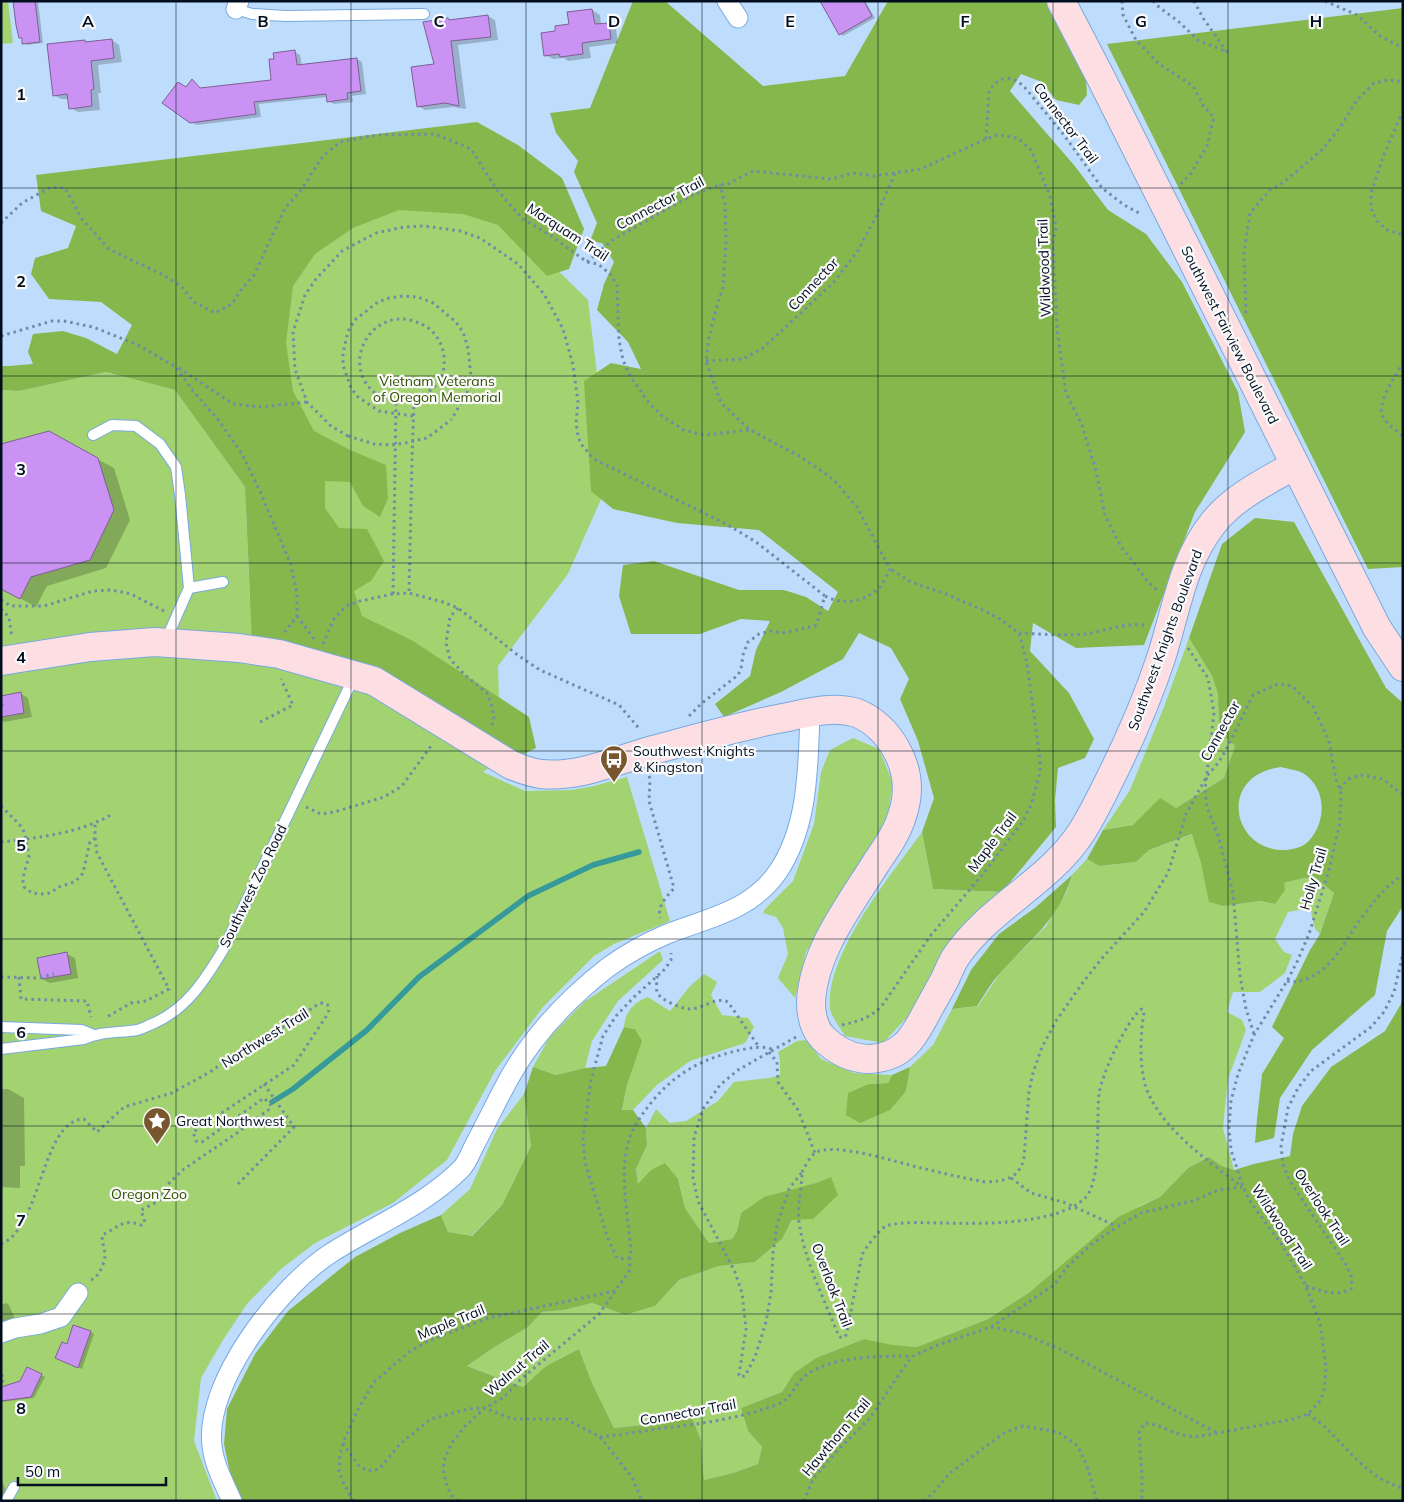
<svg xmlns="http://www.w3.org/2000/svg" width="1404" height="1502" font-family="Mulish,sans-serif">
<style>
.green{fill:#a3d371}
.forest{fill:#85b74d;fill-rule:evenodd}
.shadow{fill:#0003}
.lines{fill:none;stroke-linecap:round;stroke-linejoin:round}
.stream{stroke:#369a9a;stroke-width:5.5}
.building{fill:#ca92f2;stroke:#7f5e96}
.lane-casing{stroke:#78a9de;stroke-width:12}
.street-casing{stroke:#78a9de;stroke-width:21}
.secondary-casing{stroke:#78a9de;stroke-width:30}
.path{stroke:#728ba5;stroke-width:3;stroke-dasharray:2.5 4;stroke-linecap:butt}
.lane{stroke:#fff;stroke-width:10}
.street{stroke:#fff;stroke-width:19}
.secondary{stroke:#fddfe3;stroke-width:28}
.path-bridge{stroke:#728ba5;stroke-width:3;stroke-dasharray:2.5 4;stroke-linecap:butt}
.grid{fill:none;stroke:#000e20;stroke-width:1;stroke-opacity:0.55}
.labels{text-anchor:middle;stroke-width:4.5;stroke-linejoin:round;paint-order:stroke}
.street-label{font-size:14px;fill:#000e20;stroke:#fafafa}
.park-label{font-size:14px;fill:#315000;stroke:#fafafa}
.poi-label{font-size:14px;fill:#000e20;stroke:#fafafa;text-anchor:start}
.grid-label{font-size:16px;text-anchor:middle;font-weight:bold;fill:#000e20;stroke:#fafafa;stroke-width:4.5;stroke-linejoin:round;paint-order:stroke}
</style>
<rect width="100%" height="100%" fill="#beddfd"/>
<g class="green">
<path d="M1,1h7l5,42 -12,1z"/>
<path d="M353,201l139,5 96,94 22,179 -42,95 -70,92 3,93 -18,13 42,19 46,-1 23,-4 33,-9 43,144 -56,23 -20,12 -51,51 -48,64 -48,89 -54,43 -78,40 -34,26 -34,35 -24,36 -22,38 -7,63 23,60h-216v-1111l18,1 87,-19 69,18 70,97 5,113 12,-312z"/>
<path d="M1189,638l23,38 6,18 1,37 16,15 -11,32 -48,30 -32,8 -11,9 -30,5 27,-40 34,-83z"/>
<path d="M853,738l26,11 14,34 -8,48 -79,121 -11,46 -17,-20 10,-24 -5,-26 -7,-11 -13,-4 2,-4 28,-28 21,-57 7,-52 9,-22z"/>
<path d="M922,832l11,57 69,3 -90,120 -29,31 -38,-7c-4,-7 -14,-20 -15,-27 -5,-55 61,-134 92,-177z"/>
<path d="M1193,834l8,29 23,43 36,-5 15,3 9,-21 20,-5h12l18,15 -14,41 -5,-5 -5,-21 -22,4 -13,27 9,13 8,3 -7,18 -25,19h-27l-6,20 15,8 4,10 -18,49 -5,49 11,42 -12,-4 -13,-9 -21,11 -28,29 -20,9 -110,86 -42,27 -71,28 -25,-1 -28,-7 -48,19 -22,15 -12,19 -41,16 7,23 14,16 -4,17 -25,9 -29,7 -3,-40 -10,-25 -28,8 -49,5 -22,-45 -13,-34 -33,17 -23,21 -56,-21 26,-18 35,-21 14,-15 22,-2 28,-7 33,12 30,-9 24,-26 40,-14 36,-4 27,-23 10,-19 39,-43 -90,36 -4,18 -5,8 -23,4 -24,-35 -7,-29 -27,-9 -13,15 -2,-16 11,-24 -1,-17 10,-19 14,14 16,-2 32,-20 16,-19 35,-4 11,-3v-15l-2,-8 19,-11 10,-1 14,19 33,14 38,2 -4,8 -19,1 37,7 4,-24 23,-22 19,-36 26,-3 22,-33 46,-47 21,-34 5,-17 15,-16 12,7 37,-4 13,-12z"/>
<path d="M660,951l3,9 -45,41 -26,40 -7,27 -29,7 -23,-8 16,-29 35,-36z"/>
<path d="M704,974l13,8 -6,13 11,20 26,3 6,9 -9,16 -55,18 -33,24 -24,25 -11,1 5,-26 14,-44 -6,-12 -11,-2c1,-15 10,-25 24,-30l22,14 21,-26z"/>
<path d="M524,1094l7,52 -29,59 -31,31 -23,-4 -7,-17 29,-26 27,-60z"/>
</g>
<g class="forest">
<path d="M633,1h32l98,85 82,-10 43,-75h173l23,46 3,48 -8,10 -23,-5 -14,-18 -21,-8 -11,17 64,74 34,45 38,24 36,48 56,110 7,40 -50,80 -51,133 -68,3 -43,-25 -3,28 39,42 25,46 -9,19 -27,10 -3,32 1,27 -54,65 -69,-3 -11,-57 12,-34 -16,-57 -18,-42 9,-20 -18,-31 -32,-15 -16,26 -62,33 -57,25 -9,-13 35,-28 6,-26 14,-29 -29,-2 -41,15h-69l-12,-38 4,-31 31,-4 85,29h45l22,7 22,14 10,-19 -79,-62 -82,-7 -64,-14 -22,-18 -7,-110 27,-18 30,6 -13,-27 -31,-32 7,-26 10,-22 -12,-19 -12,-2 7,-18 -23,-51 4,-11 -22,-28 -6,-20 40,-5z"/>
<path d="M1403,8v559l-35,2 -261,-525z"/>
<path d="M477,122l41,23 44,33 22,51 -15,40 -22,7 -49,-51 -35,-11 -64,-4 -46,18 -38,26 -22,32 -7,57 7,48 21,40 36,19 36,15 2,33 -8,19 -17,-11 -13,-24 -25,-1v27l14,20 28,1 17,32 -13,20 -17,10 8,25 51,25 116,76 7,31 -20,10 -264,-117 -7,-154 -70,-97 -69,-18 -87,19 -18,-1v-24h8l24,-2 -5,-12 5,-18 30,-3 23,7 31,16 15,-29 -31,-23 -52,-3 -18,-25 4,-16 33,-10 8,-22 -35,-15 -5,-36z"/>
<path d="M1255,518l39,4 92,166 17,15v203l-16,25 -12,64 -63,55 -32,48 -6,40 -19,5 2,-24 5,-45 22,-36 -12,-11 38,-77 10,-16 14,-41 -18,-15h-12l-20,5 1,7 -10,14 -15,-3 -36,5 -15,-4 -8,-39 -9,-29 -43,16 -13,12 -37,4 -12,-7 16,-29 30,-5 27,-27 16,10 48,-30 11,-32 -16,-15 -1,-37 -6,-18 -23,-38 33,-94zM1281,767c7,2 16,3 22,6 22,14 24,44 9,64 -6,9 -15,12 -26,13 -55,2 -69,-75 -5,-83z"/>
<path d="M1072,875c-12,43 -42,65 -70,96 -10,10 -17,23 -25,35l-25,3 19,-39 28,-36 37,-27z"/>
<path d="M1403,997v504h-1163l-8,-19 -8,-38 3,-35 28,-55 33,-43 67,-54 45,-24 41,-18 7,17 24,4 30,-31 29,-59 -7,-52 9,-27 23,8 29,-7 21,-2 18,-39 11,2 7,12 -15,44 -5,25h11l13,18 1,17 -11,24 2,15 13,-14 14,-7 13,16 7,29 24,35 23,-4 5,-8 4,-18 23,-16 52,-14 15,-6 7,18 -25,24 -21,1 -10,19 -27,23 -36,4 -40,14 -24,26 -30,9 -33,-12 -28,7 -22,2 -14,15 -35,21 -26,18 56,21 23,-21 33,-17 13,34 22,45 49,-5 28,-8 10,25 3,40 29,-7 25,-9 4,-17 -14,-16 -7,-23 41,-16 12,-19 22,-15 48,-19 28,6 25,2 71,-28 42,-27 88,-75 42,-20 28,-29 21,-11 13,9 12,4 20,-6 36,-8 3,-22 9,-28 29,-39 54,-36 16,-27z"/>
<path d="M910,1067l-4,24 -16,19 -30,13 -14,-8 2,-22 21,-9 19,-1 4,-8z"/>
</g>
<g class="shadow">
<path d="M17,1h21l5,42 -16,2 -3,-2 -1,-4 -3,-1z"/>
<path d="M821,1h44l10,17 -32,18 -3,-2z"/>
<path d="M592,10l8,5 1,10 7,-1 8,5 2,14 -29,4 2,11 -23,3 -4,-3 -11,1 -8,-4 12,-23 13,-7z"/>
<path d="M488,16l7,4 3,20 -40,5 8,64 -13,-2 -28,3 -7,-4 18,-41 15,-44z"/>
<path d="M112,40l7,5 3,17 -24,3 3,28h-3l2,17 -22,2 -8,-4 -1,-9h-8l-7,-4 30,-54 4,2z"/>
<path d="M295,52l5,3 2,11 55,-7 5,3 4,32 -14,2 1,6 -19,2 -6,-3v-4l-69,7 2,13 -64,8 -6,-3 -4,-33 5,-8 10,8 71,-8 2,-21z"/>
<path d="M97,459l17,9 16,52 -24,48 -59,18 -11,21 -35,-19z"/>
<path d="M20,693l8,5 4,19 -28,5 -3,-2v-23z"/>
<path d="M67,954l8,4 3,20 -28,5 -8,-4z"/>
<path d="M1,1089h7l16,9 1,68h-5v22l-19,-1z"/>
<path d="M6,1303l3,2 6,14 -14,5v-19z"/>
<path d="M91,1332l3,2 -12,35 -22,-10 8,-13z"/>
<path d="M41,1375l4,2 -11,21 -33,4v-14z"/>
<path d="M1,1475l4,14 10,7 -3,5h-11z"/>
</g>
<g class="lines">
<path class="stream" d="M272,1102l21,-13 74,-59 52,-53 109,-81 65,-31 46,-13"/>
</g>
<g class="building">
<path d="M13,1h22l5,41 -18,2v-6h-3l-3,-13z"/>
<path d="M820,1h44l8,15 -33,19z"/>
<path d="M592,9l3,15 14,-1 2,16 -29,4 1,11 -23,3 -1,-3 -15,2 -3,-23 14,-2v-5l14,-2 -2,-12z"/>
<path d="M488,15l3,22 -40,4 8,65 -14,-3 -28,4 -6,-40 23,-3 -11,-42 25,-4 1,2z"/>
<path d="M112,39l2,19 -23,3 3,28 -3,1 1,16 -23,3 -2,-15 -14,2 -6,-52 38,-4v2z"/>
<path d="M295,50l2,15 60,-7 4,33 -14,2 1,6 -21,3 -1,-8 -72,8 2,12 -66,9 -28,-20 16,-21 8,5 6,-8 8,9 71,-8 -2,-21h5l-1,-6z"/>
<path d="M49,431l49,27 16,52 -24,50 -59,17 -11,22 -19,-10v-145z"/>
<path d="M21,692l3,21 -23,4v-21z"/>
<path d="M67,952l4,22 -30,5 -4,-21z"/>
<path d="M73,1325l18,6 -13,37 -23,-10 7,-16 5,2z"/>
<path d="M27,1367l15,7 -11,23 -30,4v-14l19,-6z"/>
</g>
<g class="lines">
<g class="lane-casing">
<g id="lane">
<path d="M236,9l16,5 34,2 138,-2"/>
<path d="M93,435l19,-10 24,1 24,18 16,23 4,28 9,93 -23,52"/>
<path d="M189,588l34,-6"/>
<path d="M1,1027l81,3 12,5"/>
<path d="M1,1049l83,-10c17,-8 35,-6 53,-9 5,-1 10,-4 15,-6 34,-14 53,-44 71,-74l131,-273"/>
<path d="M6,1501l8,-14"/>
</g>
</g>
<g class="street-casing">
<g id="street">
<path d="M727,1l11,17"/>
<path d="M236,9l3,-8"/>
<path d="M1,1333l14,-5 25,-4 21,-7 17,-24"/>
<path d="M232,1501c-8,-18 -18,-36 -20,-55 -8,-64 69,-161 119,-193 44,-28 93,-47 130,-84 6,-6 9,-15 13,-23 13,-24 24,-48 37,-71 24,-42 59,-78 96,-107 19,-14 39,-25 60,-34 41,-16 83,-23 110,-61 32,-46 31,-108 33,-160"/>
</g>
</g>
<g class="secondary-casing">
<g id="secondary">
<path d="M1061,1l41,79 275,548 26,39"/>
<path d="M1,661l89,-14 65,-5 84,6 40,6 95,27 137,84c10,4 20,8 30,9 38,4 76,-14 112,-24 45,-12 90,-25 135,-33 23,-5 46,-11 69,-4 17,7 30,20 39,36 12,21 14,44 6,67 -5,17 -16,32 -26,47 -26,42 -62,87 -65,138 0,13 2,26 11,36 13,13 30,22 48,22 13,-1 26,-5 35,-14 8,-7 13,-17 18,-26 7,-13 15,-27 22,-40 3,-7 6,-14 10,-21 33,-50 93,-75 126,-125 11,-17 20,-36 29,-54 20,-40 37,-79 51,-121 15,-46 21,-97 53,-136 21,-26 53,-41 81,-57"/>
</g>
</g>
<g class="path">
<path d="M1122,1l1,14 13,25 23,24 34,22 11,21 10,10 -7,29 -16,27 -10,11"/>
<path d="M1153,1l7,7 18,13 20,19 29,12 -24,-34 -9,-17"/>
<path d="M1325,1l32,14 23,21 23,12"/>
<path d="M1403,111l-19,43 -13,39v15l6,13 10,9 16,5"/>
<path d="M986,139l3,-48c12,-18 26,-15 38,-1l37,45 38,53 22,17 17,9 1,-1"/>
<path d="M1,223l21,-20 29,-16 14,1 17,31 27,30 54,26 18,11 13,16 21,11 17,-9 8,-13 14,-16 31,-67 16,-18 22,-34 17,-14 37,-7 58,-1 36,15 26,41 26,29 27,16 37,27 11,2 12,10 7,11 2,55 4,20 7,16 19,27 13,13 22,14 20,5 46,-5"/>
<path d="M587,262l27,-23 78,-44 28,-10 8,-1 25,-13 78,8 22,-6 21,3 47,-7 65,-30 11,-4 21,3 13,12 19,46 6,32 -3,14 4,87 9,64 16,32 14,46 9,44 15,30 28,37 9,8"/>
<path d="M1246,313l-2,-61 6,-39 20,-23 14,-8 38,-32 19,-24 16,-26 16,-16 14,-4 11,1 5,3"/>
<path d="M1,336l51,-15h12l29,6 45,18 38,22 17,24 27,31 22,32 18,37 31,74 6,30v21l-12,16"/>
<path d="M706,361l37,-2 20,-11 71,-66 23,-30 20,-37 18,-42"/>
<path d="M1403,362c-7,13 -27,41 -20,55 4,7 14,14 20,20"/>
<path d="M179,368l54,36 27,3 47,-5"/>
<path d="M413,416l-34,-5 -21,-14 -7,-9 -8,-23v-12l5,-22 8,-12 22,-17 11,-4 14,-2 15,1 15,6 22,18 8,11 5,16 3,29 -4,16 -16,27"/>
<path d="M348,436l-17,-10 -24,-24 -12,-33 -2,-37 12,-37 11,-16 26,-28 34,-18 28,-6 20,-1 36,5 20,7 38,26 26,30 19,35 10,36 5,37 -2,21 2,13 3,8 13,15 134,66 28,17 69,54"/>
<path d="M393,594l3,-191c-5,-2 -12,-3 -17,-7 -45,-30 -4,-99 46,-70 11,6 18,19 19,31 2,24 -11,33 -30,44l-2,60 -3,132"/>
<path d="M1,600l10,6h33l49,-15 19,-1 19,4 33,17"/>
<path d="M458,608l-8,9 -4,26 4,16 15,16 22,18 5,13 2,11 -2,9"/>
<path d="M1,609l8,8 3,21"/>
<path d="M297,616l17,23"/>
<path d="M1019,633c22,1 45,3 67,1 20,-3 42,-13 61,-8"/>
<path d="M323,644l11,-25 12,-13 14,-5 33,-7 16,-1 34,9 15,6 61,48 21,14 79,35 18,21 2,5"/>
<path d="M1188,648l20,30 6,35 -9,77 2,17 12,31 14,55 7,83 6,33 8,25"/>
<path d="M1,705l5,-1"/>
<path d="M689,716l12,-12 37,-29 3,-6 2,-14 5,-13 11,-8 11,-3 12,2 33,-7c5,-9 6,-19 10,-30 19,10 40,6 55,-9 4,-5 7,-13 10,-18l-33,-62 -24,-28 -32,-22 -51,-27 -29,-27 -15,-42 3,-24 9,-35 5,-14 3,-47 -1,-37 -5,-19"/>
<path d="M260,722l33,-17 -12,-26"/>
<path d="M649,776l1,3 -1,22 25,87c-7,9 -17,17 -14,30"/>
<path d="M1340,789l8,-10 13,-4 22,4 20,16"/>
<path d="M1,806l18,18 4,5 3,10 3,18 -5,16 -1,9 1,5 8,6 10,1 8,-1 9,-6 15,-5 5,-4 4,-5 7,-31 5,-4v-14"/>
<path d="M306,807l15,7 13,-2 50,-15 18,-11 31,-43"/>
<path d="M95,838l2,15 72,136 -23,12 -15,2 -26,15"/>
<path d="M1,842c37,-4 78,-9 110,-27"/>
<path d="M657,976c0,5 -1,11 0,16 3,8 25,17 33,17 13,0 26,-13 38,-7l31,45"/>
<path d="M1,977l35,1 18,-4"/>
<path d="M19,977l2,22 66,2 4,16"/>
<path d="M1287,981c8,2 12,0 19,-2 29,-11 39,-40 57,-63 12,-17 23,-29 40,-42"/>
<path d="M842,1025c17,-4 26,-6 39,-18l50,-72 52,-61 40,-53 8,-16 9,-33v-13l-13,-96 -8,-30 -19,-14 -15,-8 -39,-17 -35,-12 -21,-13"/>
<path d="M796,1037l-58,33 -18,15 -17,24 -9,28 -1,41 5,23 37,71 7,21 4,36 -7,46 1,2 5,-1 10,-19 11,-35 5,-29 2,-40 4,-28 12,-36 13,-17c0,17 -5,33 -3,50 5,37 25,77 39,112l2,3 3,1 3,-3 1,-4 15,-76c4,-8 17,-25 24,-29 14,-5 42,-3 57,-3 38,1 114,2 142,-25 17,-17 11,-79 14,-104 3,-20 26,-70 41,-84l2,-1 2,3c-4,25 -6,64 7,87 19,36 60,64 91,88"/>
<path d="M769,1052l8,10 1,20 20,28 17,43"/>
<path d="M802,1172c3,-6 8,-15 13,-19 17,-12 85,10 106,15 21,5 42,10 64,14 20,-1 34,-3 39,-24l5,-67 4,-18 9,-26 14,-26 25,-36 22,-28 41,-45 24,-39 18,-59 21,-38 12,-14 9,-16 25,-51 25,-11 14,2 21,21 16,34 7,39 5,13 -1,29 -11,48 -20,64 -12,28 -10,19 -33,54 -16,39 -7,27 -2,27 2,22 12,37 8,16 31,42 24,41 14,37 6,45 -2,24 -5,10 -11,12 -15,5 -75,14 -24,4 -19,-4 -16,-7 -14,-3 -6,10 3,43v25"/>
<path d="M1011,1178l20,15 35,10 50,23"/>
<path d="M238,1184l56,-57 -30,-43"/>
<path d="M1,1244c41,-16 40,-124 83,-125l13,13 27,-25 48,-14 38,-21 31,-22 22,-10 57,-37c9,0 11,4 7,12l-33,50 -101,67 3,9 6,1 62,-44 6,6 1,4 -34,25 -53,36 -16,15 -9,17 -18,9 4,12 -4,3c-19,-7 -23,3 -39,10 0,8 3,14 3,21 -1,8 -6,21 -14,24"/>
<path d="M630,1258l-11,1 -3,-3 -8,-17 -23,-77 -2,-23 8,-59 12,-44 13,-20 18,-19 31,-28 6,-9v-7"/>
<path d="M1306,1286c16,5 29,11 45,3l1,-11 -7,-15 -56,-83 -6,-16 -2,-18 7,-38 10,-20 13,-17 60,-44 13,-15 10,-20 9,-38"/>
<path d="M991,1327l30,6 39,16 157,84"/>
<path d="M1,1375l3,3 -3,7"/>
<path d="M1308,1414c6,5 13,9 18,14 23,22 44,52 77,60"/>
<path d="M600,1437c21,-2 43,-6 64,-9 38,-4 76,-10 112,-23 18,-7 17,-20 29,-29 25,-20 76,-20 107,-20"/>
<path d="M343,1443l15,22 10,6 11,-2 22,-26 30,-24 37,-10 17,-1 27,11h54l34,18 32,40 10,24"/>
<path d="M353,1501l-11,-21 -3,-10 1,-16 3,-11 13,-30 18,-31 35,-30 19,-11 60,-23 127,-27"/>
<path d="M458,1501l-6,-5 -5,-9 -4,-18 2,-12 7,-14 12,-16 21,-19 19,-11 17,-18 78,-65 31,-44v-12l1,-8c-3,-34 -13,-81 -1,-113 6,-15 15,-27 25,-39 19,-22 42,-36 70,-44 10,-3 39,-11 48,-4"/>
<path d="M804,1501l9,-22 24,-28 33,-33 34,-51 9,-11 22,-10 56,-19 63,-42 15,-20 24,-22 24,-16 24,-14 55,-13 22,-10 24,-3"/>
<path d="M924,1501l9,-8 17,-20 54,-40 19,-7 35,6 20,14 9,20 10,35"/>
</g>
<use href="#lane" class="lane"/>
<use href="#street" class="street"/>
<use href="#secondary" class="secondary"/>
<path class="path-bridge" d="M348,436l26,8 17,1 14,-2 22,-5 24,-18"/>
</g>
<path class="grid" d="M176,1v1500M351,1v1500M526,1v1500M702,1v1500M878,1v1500M1053,1v1500M1228,1v1500M1,188h1402M1,376h1402M1,563h1402M1,751h1402M1,939h1402M1,1126h1402M1,1314h1402"/>
<defs>
<g id="bus-pin" transform="scale(1.4375)"><path d="M0 17L-7.5 6A9.5 9.5 0 1 1 7.5 6Z" fill="#78572e" stroke="#fafafa"/><path d="M-5-6H5V4H4V6H2V4H-2V6H-4V4H-5ZM-3.5-4V0h7V-4ZM-3.5 1.2v1.5H-2V1.2ZM2 1.2v1.5H3.5V1.2Z" fill="#fff"/></g>
<g id="sight-pin" transform="scale(1.4375)"><path d="M0 17L-7.5 6A9.5 9.5 0 1 1 7.5 6Z" fill="#78572e" stroke="#fafafa"/><path d="M0-6L1.8-2.2L6-1.7L2.9 1.2L3.7 5.4L0 3.3L-3.7 5.4L-2.9 1.2L-6-1.7L-1.8-2.2Z" fill="#fff"/></g>
</defs>
<g fill-rule="evenodd">
<use href="#bus-pin" x="614" y="759"/>
<use href="#sight-pin" x="157" y="1121"/>
</g>
<g class="labels">
<g class="street-label">
<text transform="translate(1066 123) rotate(53)" y="5">Connector Trail</text>
<text transform="translate(660 203) rotate(-28)" y="5">Connector Trail</text>
<text transform="translate(568 232) rotate(33)" y="5">Marquam Trail</text>
<text transform="translate(1044 268) rotate(-92)" y="5">Wildwood Trail</text>
<text transform="translate(813 284) rotate(-47)" y="5">Connector</text>
<text transform="translate(1230 335) rotate(63)" y="5">Southwest Fairview Boulevard</text>
<text transform="translate(1165 640) rotate(-70)" y="5">Southwest Knights Boulevard</text>
<text transform="translate(1220 731) rotate(-61)" y="5">Connector</text>
<text transform="translate(992 842) rotate(-53)" y="5">Maple Trail</text>
<text transform="translate(1313 879) rotate(-74)" y="5">Holly Trail</text>
<text transform="translate(253 886) rotate(-64)" y="5">Southwest Zoo Road</text>
<text transform="translate(265 1038) rotate(-32)" y="5">Northwest Trail</text>
<text transform="translate(1322 1207) rotate(57)" y="5">Overlook Trail</text>
<text transform="translate(1282 1227) rotate(57)" y="5">Wildwood Trail</text>
<text transform="translate(832 1285) rotate(69)" y="5">Overlook Trail</text>
<text transform="translate(451 1322) rotate(-22)" y="5">Maple Trail</text>
<text transform="translate(517 1368) rotate(-40)" y="5">Walnut Trail</text>
<text transform="translate(688 1412) rotate(-10)" y="5">Connector Trail</text>
<text transform="translate(836 1437) rotate(-50)" y="5">Hawthorn Trail</text>
</g>
<g class="park-label">
<text x="437" y="386">Vietnam Veterans<tspan x="437" dy="16">of Oregon Memorial</tspan></text>
<text x="149" y="1199">Oregon Zoo</text>
</g>
<g class="poi-label">
<text x="633" y="756">Southwest Knights<tspan x="633" dy="16">&amp; Kingston</tspan></text>
<text x="176" y="1126">Great Northwest</text>
</g>
</g>
<g class="grid-label">
<text x="88" y="27">A</text>
<text x="263" y="27">B</text>
<text x="439" y="27">C</text>
<text x="614" y="27">D</text>
<text x="790" y="27">E</text>
<text x="965" y="27">F</text>
<text x="1141" y="27">G</text>
<text x="1316" y="27">H</text>
<text x="21" y="100">1</text>
<text x="21" y="287">2</text>
<text x="21" y="475">3</text>
<text x="21" y="663">4</text>
<text x="21" y="851">5</text>
<text x="21" y="1038">6</text>
<text x="21" y="1226">7</text>
<text x="21" y="1414">8</text>
</g>
<rect width="1404" height="1502" fill="none" stroke="#000e20" stroke-width="5"/>
<path d="M18 1477v8h148v-8" fill="none" stroke="#000e20" stroke-width="2.5"/>
<text x="25" y="1477" font-size="15" fill="#000e20" stroke="#fafafa" stroke-width="4" paint-order="stroke">50 m</text>
</svg>
